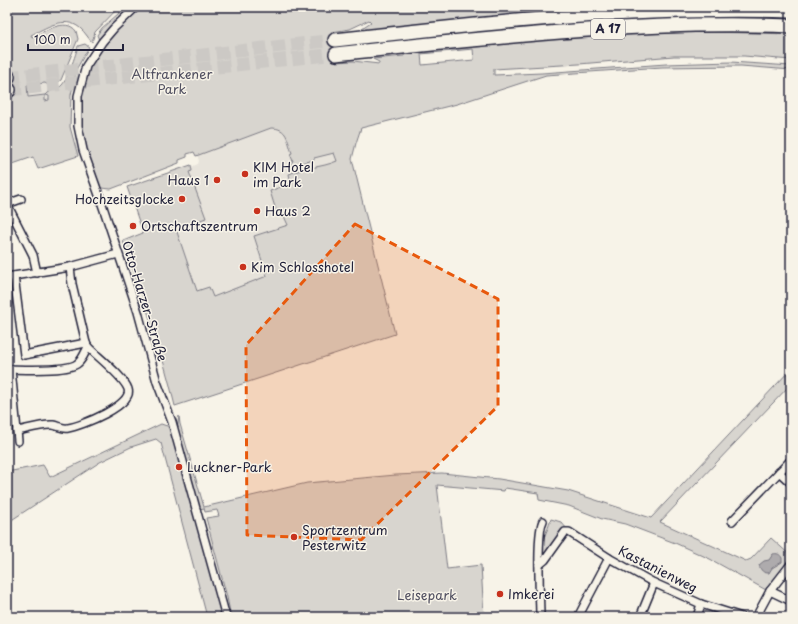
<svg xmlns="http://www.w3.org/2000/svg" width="798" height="624" font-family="'Playpen Sans',sans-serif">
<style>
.built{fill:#e7e3db}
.green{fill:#d8d5cf;stroke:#7d7c85;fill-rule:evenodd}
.water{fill:#aeabad;stroke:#76747f}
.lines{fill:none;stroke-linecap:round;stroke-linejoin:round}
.motorway-tunnel{stroke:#ccc9c5;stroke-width:13;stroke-dasharray:13 6;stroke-linecap:butt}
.minor-casing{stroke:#22223b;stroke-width:10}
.motorway-casing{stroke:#22223b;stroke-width:16}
.minor{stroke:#f7f3e8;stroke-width:7}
.motorway{stroke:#f7f3e8;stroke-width:13}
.marked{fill:#e8590c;fill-opacity:0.2;stroke:#e8590c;stroke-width:3;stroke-dasharray:8 5;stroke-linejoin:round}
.poi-dot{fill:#c8321e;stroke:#f7f3e8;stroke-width:1.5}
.labels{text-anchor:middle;stroke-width:3;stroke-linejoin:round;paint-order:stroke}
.shield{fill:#f7f3e8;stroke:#62616f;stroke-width:1}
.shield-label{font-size:12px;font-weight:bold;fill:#22223b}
.park-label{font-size:13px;fill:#504f60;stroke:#f7f3e8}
.poi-label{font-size:13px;fill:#22223b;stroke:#f7f3e8;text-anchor:start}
.street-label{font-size:13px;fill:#22223b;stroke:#f7f3e8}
</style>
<rect width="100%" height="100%" fill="#f7f3e8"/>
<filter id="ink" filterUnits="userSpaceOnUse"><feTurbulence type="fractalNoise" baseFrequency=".025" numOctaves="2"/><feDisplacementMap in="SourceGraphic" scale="8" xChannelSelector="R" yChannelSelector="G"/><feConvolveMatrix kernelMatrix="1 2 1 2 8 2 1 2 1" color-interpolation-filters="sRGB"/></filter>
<g filter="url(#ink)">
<g class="built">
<path d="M45,83l5,3 -1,14 -4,1 -1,-6 -16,2 -1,-12z"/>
<path d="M271,128h8l6,4 7,21 22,7v-2l20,-5 3,9 -48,12 2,9 -14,31 5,-2 6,14 -20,50 -55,21 -16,-6 -21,-62 30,-11 -17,-46 3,-1 -1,-4 7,-3 1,-3 -2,-6z"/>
</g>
<g class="green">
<path d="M7,7h112l-24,25 -3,10c-4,-4 -7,-10 -12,-14 -16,-13 -34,0 -49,7l1,2c12,-5 34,-20 44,-6l2,8 -17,41 -8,6h-3l-5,-3 -18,2 1,12 17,-2v6l4,-1v-4l-3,-1c5,-6 12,-5 16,-10 5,-5 14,-31 16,-39l7,-2 4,3 -12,21 -6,27 -1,32 8,29 -40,13 -5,-12 -26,9v-67l4,-1 -2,-30h-2z"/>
<path d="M126,7h5l-21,20 -11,13 -2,-5 5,-7z"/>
<path d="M142,7h490l-124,8 -146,16v-3l9,-6 -2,-2 -19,9 -18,3 4,30 17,-1 26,3v-2l-6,-3 31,-3 1,-3c92,-9 184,-19 277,-21 36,0 73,1 109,2v26l-47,-4h-70l-95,8 -85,5v6l48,-2 124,-9 65,-2 60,4v4l-50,-4 -79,1 -116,8 -89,29 -96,24 -5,15 -4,16 43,175 -220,72c-13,-56 -33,-111 -52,-165l20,-8 -16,-46 64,-22 1,6 -3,1 17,46 -30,11 21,62 12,-4 4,10 54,-21 -13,-40 34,-11 -6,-13 -5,2 -7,-23 21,-8 -2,-9c16,-7 32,-6 48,-13l-3,-8 -20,5v2l-22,5 -1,-3 2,-1 -3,-7 2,-1c-5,-13 -4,-25 -21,-25l-75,28 -2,-4 -7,2v3l-8,3v3l-68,26 -10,-1c-6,-15 -13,-31 -17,-46 -7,-27 -2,-62 12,-86 11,-19 30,-34 46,-49zM473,49l1,11 -52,5 -1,-11z"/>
<path d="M791,369v15l-131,138 86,39 5,-2 20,-21 20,18v3l-25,31 -56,-31 -35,-16 -50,-19 -23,-5 -33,-13 -30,-6 -1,-7 -33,-5 -1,3 -67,-6 10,84 34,-4 3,52h-253l-4,-20 -21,-79 13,-2 -2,-6 -12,2 -1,-4 -5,1 -22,-79 2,-14 1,8 24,83 103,-24 89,-8 46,-2 57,6 69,12 83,27z"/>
<path d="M161,424l9,3 53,190h-16l-46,-174 -5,-4 -25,8 -31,15 -93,61v-51l36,-7 7,12z"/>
<path d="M551,519l10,3 7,8 -25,27c-3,-18 4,-23 8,-38z"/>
</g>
<path class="water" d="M773,554c4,-1 7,0 9,4v4l-10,6 -3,5c-6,0 -8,-2 -10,-8l5,-4 5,-1z"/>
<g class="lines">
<g class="motorway-tunnel">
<path d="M8,77l327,-37"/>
<path d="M9,90l327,-36"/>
</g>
<g class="minor-casing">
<g id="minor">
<path d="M136,7l-22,21 -12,14 -16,24 -8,30v30l5,24 16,45 39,117 19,70 15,40 54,195"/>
<path d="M7,204l26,51 4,18"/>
<path d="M7,204l14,-5"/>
<path d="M14,276l10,79 62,-12"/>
<path d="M7,277l63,-10 48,-13"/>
<path d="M7,369c14,0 62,3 71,-6 5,-4 7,-11 10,-16"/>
<path d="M11,369l7,72"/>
<path d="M17,431c10,-2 26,-7 36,-6 5,1 10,4 15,3 13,-2 66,-23 60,-39 -4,-12 -30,-32 -40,-42l-2,-4 -14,-59 -2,-17"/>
<path d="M779,472l12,11"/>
<path d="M732,521l59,-61"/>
<path d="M539,565l6,-5 20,-28h4l40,26 45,25 47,21 41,13"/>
<path d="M770,591l21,10"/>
<path d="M540,617c0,-18 -4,-84 3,-96"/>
<path d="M578,617l31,-59"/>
<path d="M640,617l14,-34"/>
<path d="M697,617l4,-13"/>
<path d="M756,617l14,-26 21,-27"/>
</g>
</g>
<g class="motorway-casing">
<g id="motorway">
<path d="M335,40c151,-17 303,-34 456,-29"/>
<path d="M336,54c151,-16 303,-34 455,-28"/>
<path d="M7,77h1"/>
<path d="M7,90h2"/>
</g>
</g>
<use href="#minor" class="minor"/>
<use href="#motorway" class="motorway"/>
</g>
</g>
<path class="marked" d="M355,224l143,75v107l-137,134 -114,-5 -1,-190z"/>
<g class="poi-dot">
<circle cx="245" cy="174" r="4"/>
<circle cx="217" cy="180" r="4"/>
<circle cx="182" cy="199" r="4"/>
<circle cx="257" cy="211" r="4"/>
<circle cx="133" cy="226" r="4"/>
<circle cx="243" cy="267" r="4"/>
<circle cx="179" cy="467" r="4"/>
<circle cx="294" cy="537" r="4"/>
<circle cx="500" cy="594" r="4"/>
</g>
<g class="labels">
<rect class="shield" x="591" y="19" width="34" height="20" rx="3"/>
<g class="shield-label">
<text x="608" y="33">A 17</text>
</g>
<g class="park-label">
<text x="172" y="79">Altfrankener<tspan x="172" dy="15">Park</tspan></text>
<text x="427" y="600">Leisepark</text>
</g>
<g class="poi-label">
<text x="253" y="172">KIM Hotel<tspan x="253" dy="15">im Park</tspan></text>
<text x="209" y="185" text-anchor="end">Haus 1</text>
<text x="174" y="204" text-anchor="end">Hochzeitsglocke</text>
<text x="265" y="216">Haus 2</text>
<text x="141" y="231">Ortschaftszentrum</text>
<text x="251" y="272">Kim Schlosshotel</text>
<text x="187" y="472">Luckner-Park</text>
<text x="302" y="535">Sportzentrum<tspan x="302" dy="15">Pesterwitz</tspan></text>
<text x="508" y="599">Imkerei</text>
</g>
<g class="street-label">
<text transform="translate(145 301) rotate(73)" y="5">Otto-Harzer-Straße</text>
<text transform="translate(658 569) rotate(27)" y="5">Kastanienweg</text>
</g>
</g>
<rect width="798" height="624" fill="none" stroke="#f7f3e8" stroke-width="24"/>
<rect x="12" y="12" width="774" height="600" fill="none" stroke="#22223b" stroke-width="1.5" filter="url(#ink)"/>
<path d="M28 44v6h95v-6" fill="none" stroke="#22223b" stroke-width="2"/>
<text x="34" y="44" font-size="12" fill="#22223b" stroke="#f7f3e8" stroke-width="3" paint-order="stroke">100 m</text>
</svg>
